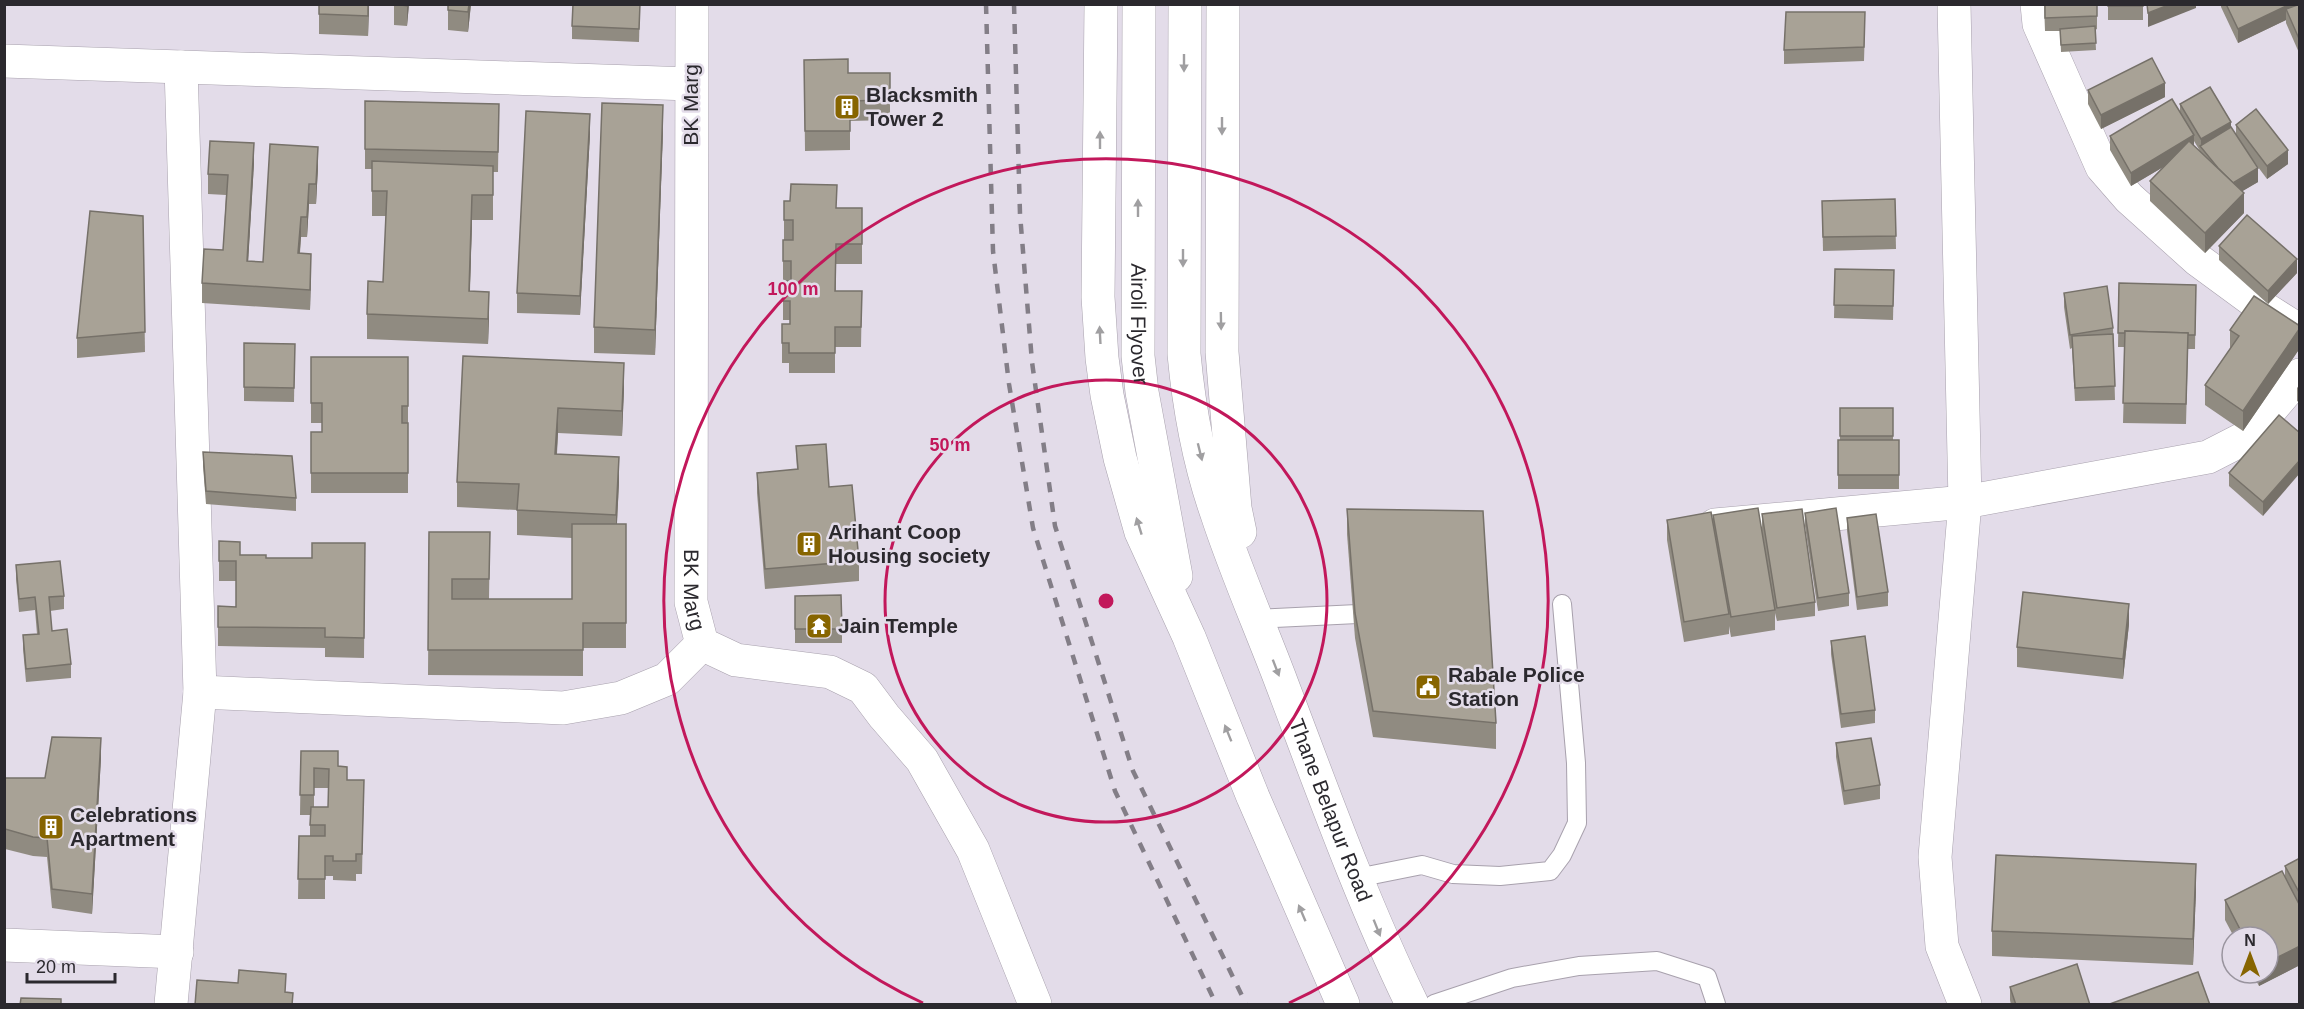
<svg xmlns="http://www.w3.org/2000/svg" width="2304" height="1009" font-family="Helvetica,sans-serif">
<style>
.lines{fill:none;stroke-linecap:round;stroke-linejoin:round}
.lane-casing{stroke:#a8a1ad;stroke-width:20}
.street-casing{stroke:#a8a1ad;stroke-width:34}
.secondary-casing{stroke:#a8a1ad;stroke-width:34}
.primary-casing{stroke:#a8a1ad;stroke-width:34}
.lane{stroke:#fff;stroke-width:18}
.street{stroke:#fff;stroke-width:33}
.secondary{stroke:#fff;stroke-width:33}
.primary{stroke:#fff;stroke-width:33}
.rail{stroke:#837e87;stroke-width:4.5;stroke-dasharray:10 10;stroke-linecap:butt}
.wall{fill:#908b81;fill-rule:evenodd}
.shaded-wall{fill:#767169}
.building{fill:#a8a296;stroke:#767169;stroke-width:1.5}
.oneway{fill:#a09fa1}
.ring{fill:none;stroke:#c2185b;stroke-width:3}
.labels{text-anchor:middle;stroke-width:5;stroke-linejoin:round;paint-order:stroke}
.poi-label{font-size:21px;font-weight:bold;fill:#2b292e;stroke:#e3dce9;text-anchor:start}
.street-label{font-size:21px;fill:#2b292e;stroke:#e3dce9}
.centre{fill:#c2185b;stroke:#e3dce9;stroke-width:3}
.ring-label{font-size:18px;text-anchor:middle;font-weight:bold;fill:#c2185b;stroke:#e3dce9;stroke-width:5;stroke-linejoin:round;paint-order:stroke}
</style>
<rect width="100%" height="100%" fill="#e3dce9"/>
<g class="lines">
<g class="lane-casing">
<g id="lane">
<path d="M1257,619l121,-6"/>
<path d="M1357,878l65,-13 31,9 47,2 50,-5 12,-16 15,-32 -1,-60 -14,-159"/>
<path d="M1434,1004l78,-26 67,-12 78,-5 50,16 9,27"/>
</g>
</g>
<g class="street-casing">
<g id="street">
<path d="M1954,4l11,498 -30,355 7,89 23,58"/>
<path d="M2037,4l2,20 63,143 27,31 69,62 64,47 38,24"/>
<path d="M4,61l687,23"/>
<path d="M1715,525l250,-23 243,-45 39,-20 53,-62"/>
<path d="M200,692l363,16 58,-10 46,-19 35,-35"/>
<path d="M4,945l173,7"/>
<path d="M171,1004l29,-312 -19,-625"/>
</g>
</g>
<g class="secondary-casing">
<g id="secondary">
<path id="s1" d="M692,4l-1,598 11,42 34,16 94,12 33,16 21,28 38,44 51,90 62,154"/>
</g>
</g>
<g class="primary-casing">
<g id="primary">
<path d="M1101,4l-3,293 4,61 5,37 13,63 21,74 48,105 64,160 90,207"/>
<path id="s2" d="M1139,4l-1,352 4,36 34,184"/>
<path id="s3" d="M1185,4l-1,350c5,54 15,109 33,160 19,58 44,114 65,170 41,108 80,217 130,320"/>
<path d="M1223,4l-1,348 13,156 5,24"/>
</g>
</g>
<use href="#lane" class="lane"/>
<use href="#street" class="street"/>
<use href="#secondary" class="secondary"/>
<use href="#primary" class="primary"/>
<g class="rail">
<path d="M986,4l7,247 16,133 24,144 82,263 101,213"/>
<path d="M1014,4l6,210 12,148 23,164 78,245 113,233"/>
</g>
</g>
<g class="wall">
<path d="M319,4h50l-1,32 -49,-2z"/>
<path d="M409,4l-2,22 -13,-1v-20z"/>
<path d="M436,4h35l-3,28 -20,-2v-24z"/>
<path d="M640,4l-1,38 -67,-3v-13z"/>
<path d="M2044,4h53v25l-2,1 1,20 -35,2 -1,-21h-15z"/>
<rect x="2108" y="4" width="35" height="16"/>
<path d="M2221,4h79v51l-14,-32v-3l-48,23 -17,-36z"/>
<path d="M1865,26l-1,35 -80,3v-14z"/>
<path d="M804,60l44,13h42v47l-40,1v29l-45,1z"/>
<path d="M2088,90l77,7 -64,32 -13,-25z"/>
<path d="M499,104l-1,68h-5v48h-21l-2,71 19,26 -1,27 -121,-5v-25l16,-32 3,-66h-14v-47h-7v-20z"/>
<path d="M2180,104l51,23 5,8v-10l52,39 -21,15 -15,-20 6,23 -16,9 2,22 -39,40 -55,-52v-20l13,-14 -32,19 -21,-36v-14l70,-24zM2194,141l6,10v1l-6,-6z"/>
<path d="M663,130l-8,225 -61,-2v-26z"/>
<path d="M590,134l-10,181 -63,-2v-20z"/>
<path d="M254,163l-6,98 15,1 55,-95 -2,37h-7l-2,33h-6l-1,16 11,20 -1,37 -108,-7v-20l21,-33 3,-55 -18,-1v-20z"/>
<path d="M1895,199l1,50 -73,2 -1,-50z"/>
<path d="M784,201l53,7h25v56h-26v27h26l-1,56h-26v26h-46v-10h-7v-39h8v-4h-7v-39h8h-8v-41h10h-9z"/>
<path d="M143,216l2,136 -68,6v-20z"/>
<path d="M2219,246l78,27 -29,31 -49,-44z"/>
<path d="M1835,269l59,1 -1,50 -59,-2z"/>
<path d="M2119,283l77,2 -1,64h-7l-2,75 -63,-1 2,-76h-7z"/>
<path d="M2064,293l49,35 2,72 -40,1 -3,-53 -2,1 -6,-42z"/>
<path d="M2300,326v22l-57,83 -38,-26v-20l25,-36v-19z"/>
<path d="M244,343l51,1 -1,58 -50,-1z"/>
<path d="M463,356l161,32 -2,48 -64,-3 -1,21 62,28 -2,42h9v124h-43v28l-155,-1 1,-143h61l-1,67h83v-61l-55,-3v-25l-60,-3v-25z"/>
<path d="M311,357h97v136h-97v-61h11v-9h-11z"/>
<path d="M2300,384v19l-3,-2v-13z"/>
<path d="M1840,408h53v32h6v49h-61v-49h2z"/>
<path d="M2279,415l-16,101 -34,-30v-13z"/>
<path d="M796,446l33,41 30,74v20l-94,8 -8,-96v-20l40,-3z"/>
<path d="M203,452l93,46v13l-90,-7 -3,-38z"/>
<path d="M1347,509l149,214v26l-123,-12 -18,-99 -8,-104z"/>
<path d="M1805,513l44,80v13l-31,5 -13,-85z"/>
<path d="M1762,514l53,88v14l-38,5 -2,-8v17l-44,7 -2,-11v8l-45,8 -17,-102v-20l46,3v-8l49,12z"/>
<path d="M1847,518l41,74v14l-31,4 -10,-79z"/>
<path d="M219,541l21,14 26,3h46l53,-15 -1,115 -39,-1v-9l-107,-2v-40l18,1v-26h-17z"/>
<path d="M16,565l48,31v13l-14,2 2,20 19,33v14l-45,4 -3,-33v-14l14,-1 -2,-24 -16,2 -3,-33z"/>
<path d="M795,596l47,33v14h-47z"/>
<path d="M2129,624l-6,55 -106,-12v-20z"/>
<path d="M1831,641l44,69v13l-34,5 -10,-74z"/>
<path d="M1836,743l44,42v14l-36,6 -8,-48z"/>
<path d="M301,751l37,15 9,14h17l-2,94h-6v7l-23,-1v-4h-8v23h-27l1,-63h11v-21h-10zM314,788h14v19h-14z"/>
<path d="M101,758l-9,156 -40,-6 -5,-51 -14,-1 -28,-7 -1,-43 41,-28z"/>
<path d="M2300,858v107l-41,21 -7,-13h16v-36h-34l-9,-17v-20l60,-22v-12z"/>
<path d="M2196,890l-3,75 -201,-9v-25z"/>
<path d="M2010,987l80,18h-79l-1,-5z"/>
</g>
<g class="shaded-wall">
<path d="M368,4h1l-1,32z"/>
<path d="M407,4h2l-2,22z"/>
<path d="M469,4h2l-3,28v-20z"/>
<path d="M2171,4h25v4l-48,19v-14z"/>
<path d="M2290,4h10l-14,5v11l-48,23v-14z"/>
<path d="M2165,83v14l-64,32v-14z"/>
<path d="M663,105v25l-8,225v-25z"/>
<path d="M590,114v20l-10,181v-19z"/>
<path d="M2231,122v13l-30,12v-8z"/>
<path d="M2194,135v14l-63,37v-13z"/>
<path d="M254,143v20l-7,118v-20z"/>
<path d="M318,147v20l-2,37v-20z"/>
<path d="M2288,150v14l-21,15v-13z"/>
<path d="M2258,168v14l-27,16v-13z"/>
<path d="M309,184v20l-2,33v-20z"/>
<path d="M2244,193v20l-39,40v-20z"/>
<path d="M472,195v25l-3,96v-25z"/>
<path d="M301,217v20l-3,36v-20z"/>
<path d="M311,254v19l-1,37v-20z"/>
<path d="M2297,259v14l-29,31v-13z"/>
<path d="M489,292v25l-1,27v-25z"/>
<path d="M2300,328v20l-57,83v-20z"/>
<path d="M624,363v25l-2,48v-25z"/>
<path d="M558,408v25l-3,46v-25z"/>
<path d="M619,457v25l-3,58v-25z"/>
<path d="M2300,460v13l-37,43v-14z"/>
<path d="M2129,604v20l-6,55v-20z"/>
<path d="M101,738v20l-9,156v-20z"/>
<path d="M2196,864v26l-3,75v-26z"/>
<path d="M2300,946v19l-41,21v-13h9v-11z"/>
</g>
<g class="building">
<path d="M319,4h49v12l-49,-2z"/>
<path d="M394,4h13v2z"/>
<path d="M448,4h21l-1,8 -20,-2z"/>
<path d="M573,4h67l-1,25 -67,-3z"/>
<path d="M2045,4h52v12l-52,2z"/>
<rect x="2108" y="4" width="35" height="2"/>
<path d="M2147,4h24l-23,9z"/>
<path d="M2226,4h64l-52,25z"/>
<path d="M2300,4v37l-14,-32z"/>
<path d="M1786,12h79l-1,35 -80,3z"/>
<path d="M2095,26l1,17 -35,2 -1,-16z"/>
<path d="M2152,58l13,25 -64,32 -13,-25z"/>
<path d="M848,59v14h42v27l-40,1v30h-45l-1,-71z"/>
<path d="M2210,87l21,35 -30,17 -21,-35z"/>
<path d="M2172,99l22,36 -63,38 -21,-37z"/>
<path d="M365,101l134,3 -1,48 -133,-3z"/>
<path d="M602,103l61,2 -8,225 -61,-3z"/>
<path d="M2256,109l32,41 -21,16 -31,-41z"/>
<path d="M526,111l64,3 -10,182 -63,-3z"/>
<path d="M2231,127l27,41 -25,15 -15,-15 -18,-22z"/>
<path d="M210,141l44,2 -7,118 16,1 7,-118 48,3 -2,37h-7l-2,33h-6l-3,36 13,1 -1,36 -108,-7 2,-34 19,1 5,-75 -20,-1z"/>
<path d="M2189,141l55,52 -39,40 -55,-52z"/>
<path d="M372,161l121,5v29h-21l-3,96 20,1 -1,27 -121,-5 1,-33 15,1 4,-91h-15z"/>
<path d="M791,184l46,1 -1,23h26v36h-26l-1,47h27l-1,36h-26v26h-46v-10h-7v-19h8v-23h-7v-20h8v-20h-8v-21h10v-20h-9v-19h6z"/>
<path d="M1895,199l1,37 -73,1 -1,-36z"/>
<path d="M90,211l53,5 2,116 -68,6z"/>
<path d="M2247,215l50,44 -29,32 -49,-45z"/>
<path d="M1835,269l59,1 -1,36 -59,-1z"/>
<path d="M2119,283l77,2 -1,50h-7v-2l-63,-2v2h-7z"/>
<path d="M2107,286l6,42 -43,7 -6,-42z"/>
<path d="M2254,296l46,30v2l-57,83 -38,-26 34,-49 -9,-6z"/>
<path d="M2125,331l63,2 -2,71 -63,-1z"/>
<path d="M2113,334l2,52 -40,2 -3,-52z"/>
<path d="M244,343l51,1 -1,44 -50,-1z"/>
<path d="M463,356l161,7 -2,48 -64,-3 -3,46 64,3 -3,58 -99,-5 2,-26 -62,-2z"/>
<path d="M311,357h97v49h-6v17h6v50h-97v-41h11v-29h-11z"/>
<rect x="1840" y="408" width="53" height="28"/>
<path d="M2279,415l21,18v27l-37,42 -34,-29z"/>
<rect x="1838" y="440" width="61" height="35"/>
<path d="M826,444l3,43 23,-2 7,76 -94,8 -8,-96 41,-4 -2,-23z"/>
<path d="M203,452l89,4 4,42 -90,-7z"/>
<path d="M1758,508l17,102 -44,7 -18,-102z"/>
<path d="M1836,508l13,85 -31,5 -13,-85z"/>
<path d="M1347,509l136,2 13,212 -123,-12 -18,-98z"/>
<path d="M1802,509l13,93 -38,6 -15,-94z"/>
<path d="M1711,512l18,102 -45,8 -17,-102z"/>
<path d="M1876,514l12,78 -31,5 -10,-79z"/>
<path d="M572,524h54v99h-43v27h-155l1,-118h61l-1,47h-37v20h120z"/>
<path d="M219,541l21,1v13h26v3h46v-15h53l-1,95 -39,-1v-9l-107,-1v-21l18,1v-46h-17z"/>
<path d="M60,561l4,35 -15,1 3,34 15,-2 4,35 -45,5 -3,-34 16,-1 -4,-37 -16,2 -3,-34z"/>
<path d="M2023,592l106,12 -6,55 -106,-12z"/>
<path d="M841,595l1,34h-47v-33z"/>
<path d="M1865,636l10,74 -34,4 -10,-73z"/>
<path d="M52,737l49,1 -9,156 -40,-5 -5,-51 -14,-1 -28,-8 -1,-51h41z"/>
<path d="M1871,738l9,47 -36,6 -8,-48z"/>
<path d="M301,751h37v15l9,1v13h17l-2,74h-6v7h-23v-5h-8v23h-27l1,-43h26v-11h-15l1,-18h17l1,-38 -15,-1v27h-14z"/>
<path d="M1996,855l200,9 -3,75 -201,-8z"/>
<path d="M2300,858v36l-15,-28z"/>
<path d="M2282,871l18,35v40l-32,16v-25h-24l-19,-37z"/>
<path d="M2077,964l13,41h-74l-6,-18z"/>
<path d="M239,970l47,4 -1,18 8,1 -1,12h-97l2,-25 41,3z"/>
<path d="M2198,972l12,33h-103z"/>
<path d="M21,998l40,1v6h-41z"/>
</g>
<defs><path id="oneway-solid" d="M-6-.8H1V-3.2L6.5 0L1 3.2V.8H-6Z" transform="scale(1.5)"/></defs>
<g class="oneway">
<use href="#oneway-solid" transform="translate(1184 63) rotate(90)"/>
<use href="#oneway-solid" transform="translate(1222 126) rotate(90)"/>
<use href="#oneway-solid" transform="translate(1100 140) rotate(-90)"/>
<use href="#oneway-solid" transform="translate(1138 208) rotate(-90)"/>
<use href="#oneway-solid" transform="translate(1183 258) rotate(90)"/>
<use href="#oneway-solid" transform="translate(1221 321) rotate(89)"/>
<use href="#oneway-solid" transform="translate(1100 335) rotate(-93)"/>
<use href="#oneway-solid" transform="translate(1200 452) rotate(76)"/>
<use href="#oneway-solid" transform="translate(1139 526) rotate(-107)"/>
<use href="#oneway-solid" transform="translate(1276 668) rotate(69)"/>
<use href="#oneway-solid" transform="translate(1228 733) rotate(-112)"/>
<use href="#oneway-solid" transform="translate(1302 913) rotate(-113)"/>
<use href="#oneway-solid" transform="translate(1377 928) rotate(68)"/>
</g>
<g class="ring">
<circle cx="1106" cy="601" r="221"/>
<path d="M923 1003A442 442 0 1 1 1289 1003"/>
</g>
<defs>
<g id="building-square" transform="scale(1.35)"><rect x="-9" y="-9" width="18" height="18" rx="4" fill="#876500" stroke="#e3dce9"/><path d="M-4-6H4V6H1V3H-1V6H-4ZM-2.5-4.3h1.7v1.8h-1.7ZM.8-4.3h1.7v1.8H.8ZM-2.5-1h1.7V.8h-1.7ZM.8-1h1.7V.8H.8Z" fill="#fff"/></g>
<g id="temple-square" transform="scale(1.35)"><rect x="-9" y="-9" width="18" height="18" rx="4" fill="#876500" stroke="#e3dce9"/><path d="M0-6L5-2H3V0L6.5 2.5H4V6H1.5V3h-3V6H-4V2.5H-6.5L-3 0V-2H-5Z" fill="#fff"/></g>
<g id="civic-square" transform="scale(1.35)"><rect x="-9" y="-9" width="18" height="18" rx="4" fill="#876500" stroke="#e3dce9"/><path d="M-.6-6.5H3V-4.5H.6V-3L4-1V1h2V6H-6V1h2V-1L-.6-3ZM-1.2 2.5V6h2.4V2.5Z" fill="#fff"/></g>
</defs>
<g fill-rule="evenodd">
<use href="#building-square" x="847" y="107"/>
<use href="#building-square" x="809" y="544"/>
<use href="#temple-square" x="819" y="626"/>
<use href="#civic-square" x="1428" y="687"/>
<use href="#building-square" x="51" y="827"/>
</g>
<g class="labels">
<g class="poi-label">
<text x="866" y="102">Blacksmith<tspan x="866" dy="24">Tower 2</tspan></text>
<text x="828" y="539">Arihant Coop<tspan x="828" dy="24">Housing society</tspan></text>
<text x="838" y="633">Jain Temple</text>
<text x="1448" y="682">Rabale Police<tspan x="1448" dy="24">Station</tspan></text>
<text x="70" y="822">Celebrations<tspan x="70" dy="24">Apartment</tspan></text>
</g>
<g class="street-label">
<text transform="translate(691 105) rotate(-90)" y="7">BK Marg</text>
<text dy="7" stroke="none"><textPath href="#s2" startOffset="320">Airoli Flyover</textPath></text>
<text dy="7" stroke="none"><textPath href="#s1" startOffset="586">BK Marg</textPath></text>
<text dy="7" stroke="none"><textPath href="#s3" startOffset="831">Thane Belapur Road</textPath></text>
</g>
</g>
<circle cx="1106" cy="601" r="9" class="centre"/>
<g class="ring-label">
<text x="793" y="295">100 m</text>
<text x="950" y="451">50 m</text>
</g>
<rect width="2304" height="1009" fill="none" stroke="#2b292e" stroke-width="12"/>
<g transform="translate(2250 955)"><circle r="28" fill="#e3dce9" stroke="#99949e" stroke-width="1.5"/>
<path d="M0-4.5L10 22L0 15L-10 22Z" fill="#876500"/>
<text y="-9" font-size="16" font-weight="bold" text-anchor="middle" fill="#2b292e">N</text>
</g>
<path d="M27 973v9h88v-9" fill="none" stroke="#2b292e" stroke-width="3"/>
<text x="36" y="973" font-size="18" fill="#2b292e" stroke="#e3dce9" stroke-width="4.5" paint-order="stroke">20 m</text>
</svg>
